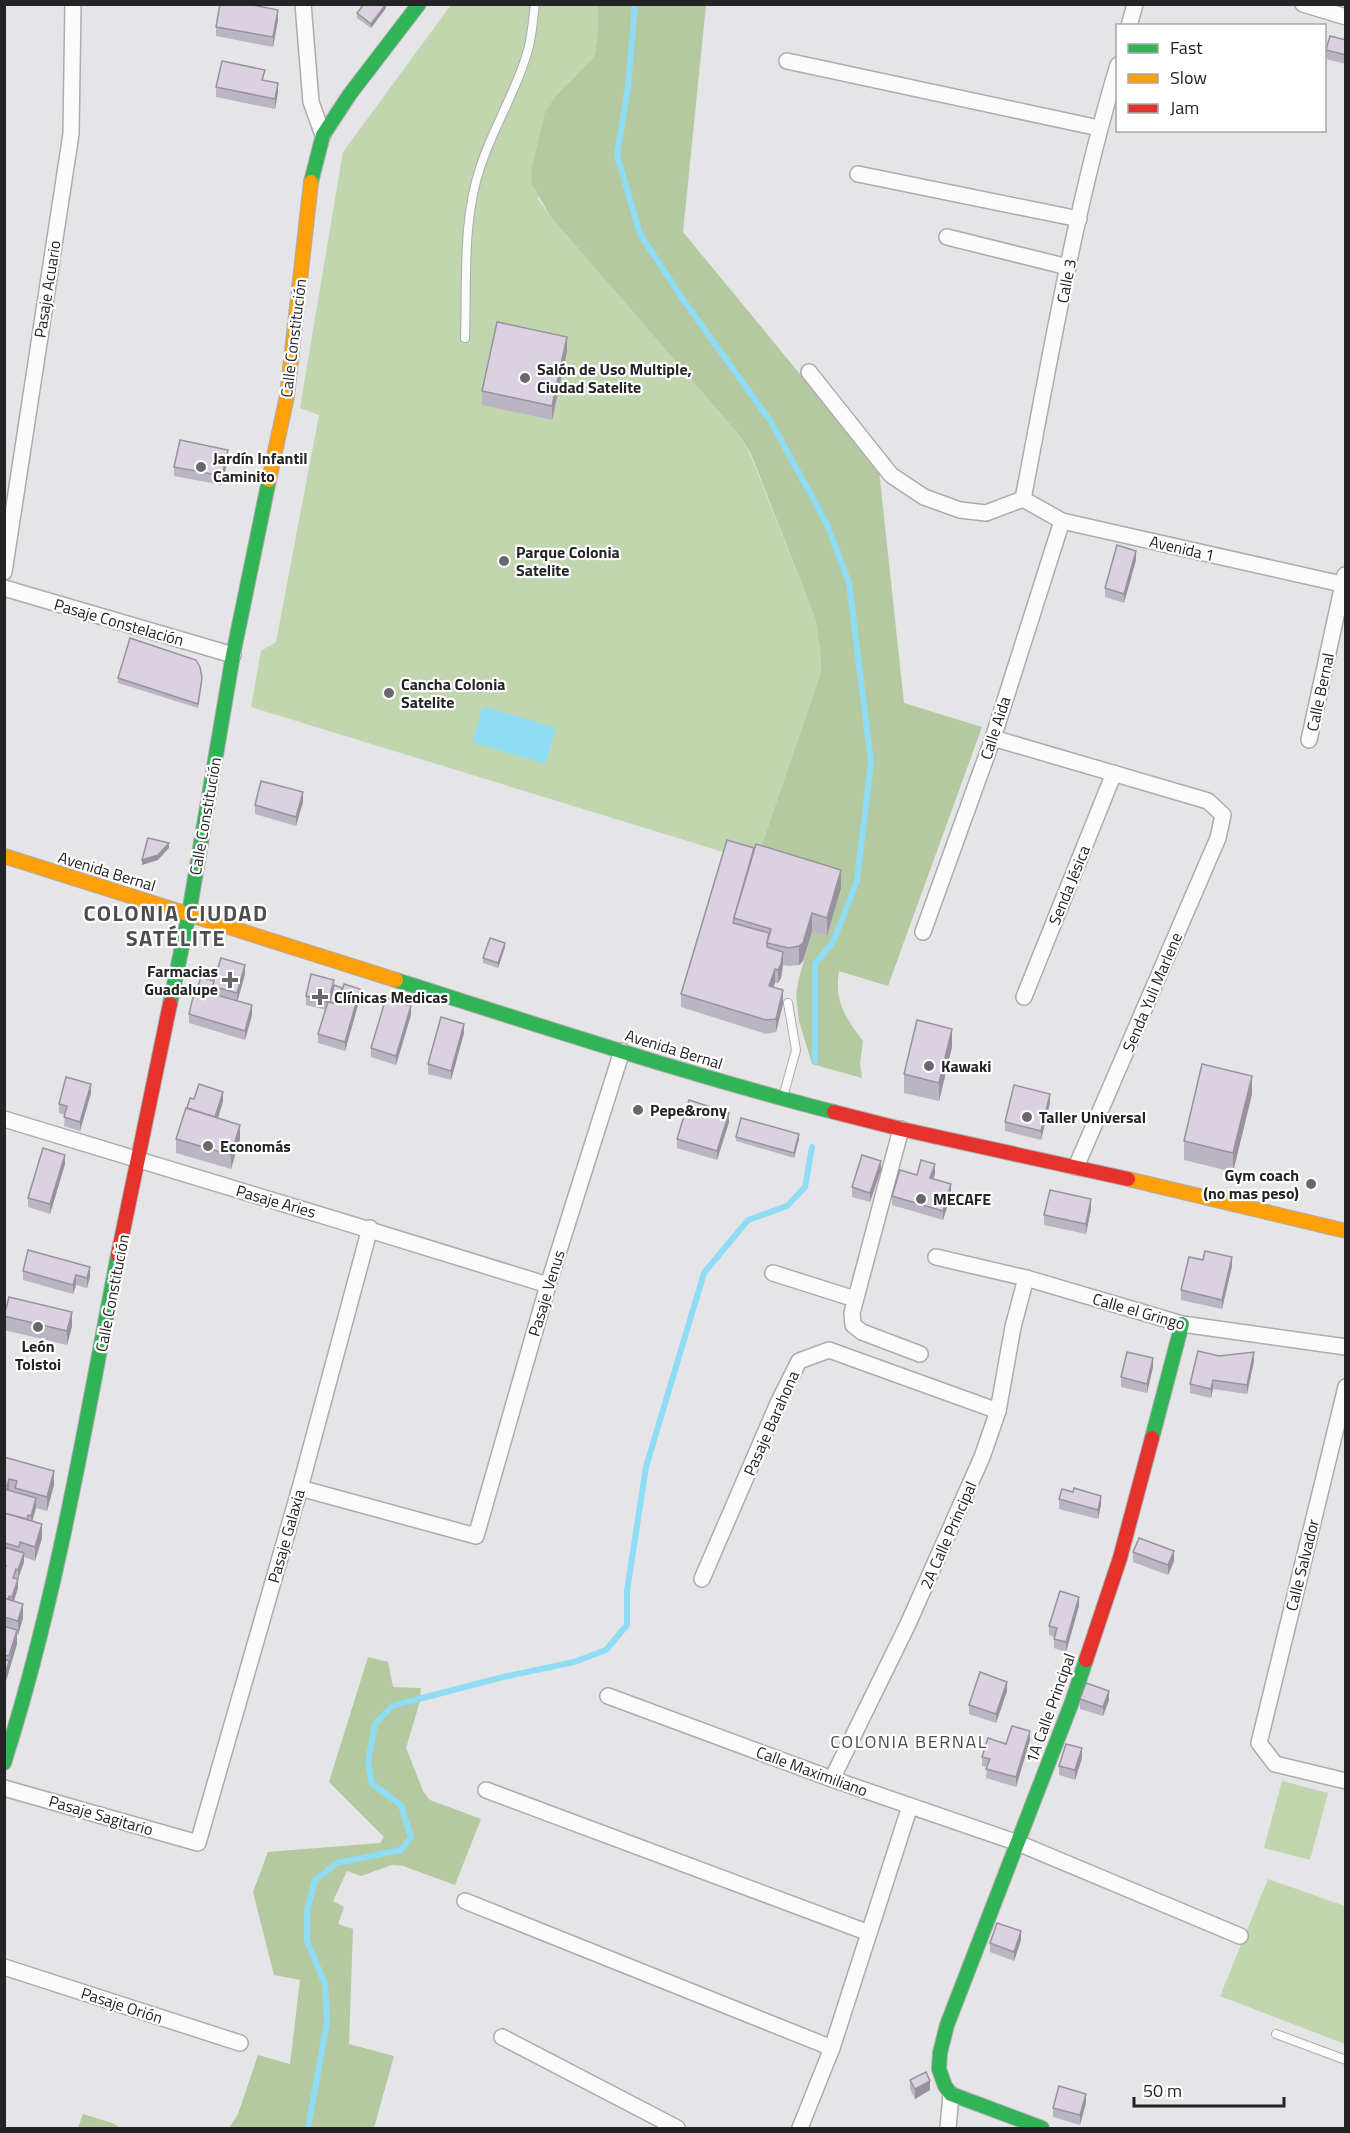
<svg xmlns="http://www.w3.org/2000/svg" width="1350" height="2133" font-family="'Titillium Web',sans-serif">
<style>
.green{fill:#c1d5af}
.forest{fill:#b4c9a0}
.water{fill:#8fdcf5}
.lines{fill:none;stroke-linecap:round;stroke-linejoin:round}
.stream{stroke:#8fdcf5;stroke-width:6}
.lane-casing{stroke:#acabad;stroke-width:10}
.street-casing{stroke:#acabad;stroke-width:18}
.fast-casing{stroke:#acabad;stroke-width:16}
.slow-casing{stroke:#acabad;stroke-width:16}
.jam-casing{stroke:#acabad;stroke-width:16}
.lane{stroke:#fbfbfb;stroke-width:8}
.street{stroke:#fbfbfb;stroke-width:15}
.fast{stroke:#30b455;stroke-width:14}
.slow{stroke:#ff9f0a;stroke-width:14}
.jam{stroke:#e5322d;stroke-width:14}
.wall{fill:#bbb4c2}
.shaded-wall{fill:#99929e}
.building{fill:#dad1e1;stroke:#99929e;stroke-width:1.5}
.poi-dot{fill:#686769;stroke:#fff;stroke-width:2}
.labels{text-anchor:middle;stroke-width:4.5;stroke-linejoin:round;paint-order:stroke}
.street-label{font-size:16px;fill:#242325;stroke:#fff}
.poi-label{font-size:16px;font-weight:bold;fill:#242325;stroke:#fff;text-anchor:start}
.neighbourhood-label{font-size:18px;letter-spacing:1.5px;fill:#4e4c4f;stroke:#fff}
.district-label{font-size:22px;font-weight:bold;letter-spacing:1.5px;fill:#4e4c4f;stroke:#fff}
</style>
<rect width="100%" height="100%" fill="#e5e4e6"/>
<g class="green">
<path d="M451,5h147l-1,36 -3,16 -9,11 -16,14 -31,117 12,17 190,220 10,18 65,164 5,31 1,23 -65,190 -505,-155 10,-56 15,-9 43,-227 -19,-7 43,-256z"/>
<path d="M1282,1781l46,12 -18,67 -46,-12z"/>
<path d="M1268,1879l77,27v138l-125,-48z"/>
</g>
<g class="forest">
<path d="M598,5h108l-23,227 196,238 25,233 78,24 -94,259 -49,-15c-5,31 7,47 24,70l-3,22 2,15 -50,-14 -13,-43 -3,-26 3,-17 13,-46 15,4 -71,-74 65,-190 -1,-23 -5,-31 -64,-164 -11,-18 -190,-220 -18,-32 -1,-12 14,-60 10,-15 39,-40 3,-16z"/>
<path d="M368,1657l20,5 5,25 28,1 -1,13 -14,47 17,43 7,9 51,19 -26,66 -52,-19 -11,-1 -31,11 -14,-5 -14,30 11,6 -6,17 15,5 -4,115 45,12 -20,72h-145l9,-14 20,-59 32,9 10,-84 -26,-5 -21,-83 15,-40 112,-9 4,-6 -55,-55z"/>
<path d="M83,2114l29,9 9,5h-43z"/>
</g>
<path class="water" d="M483,706l73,22 -11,36 -73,-22z"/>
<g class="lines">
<g class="stream">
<path d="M635,4l-7,83 -11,68 23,79 42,64 89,124 56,102 22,59 22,179 -14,119 -24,61 -18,22v97"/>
<path d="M308,2128l19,-106 -2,-38 -18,-43v-30l8,-31 22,-17 64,-13 10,-13 -10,-32 -29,-21 -4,-22 7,-38 17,-18 111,-29 71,-15 32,-12 21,-25v-34l19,-124 58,-194 44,-53 39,-14 18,-19 7,-40"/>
</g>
<g class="lane-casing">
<g id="lane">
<path d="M465,338c2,-57 -3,-119 16,-173 13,-39 36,-75 47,-115 4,-14 5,-31 7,-46"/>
<path d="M783,1097l13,-47 -8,-47"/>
<path d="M1276,2034l70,26"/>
</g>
</g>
<g class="street-casing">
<g id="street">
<path d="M303,4l8,98 12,33"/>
<path d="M1303,4l43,13"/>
<path d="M1129,26l6,-22"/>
<path d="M787,61l312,67"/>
<path d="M858,174l221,45"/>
<path d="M947,237l121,30"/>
<path d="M809,372l82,103 33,22 36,13 26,3 37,-14"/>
<path d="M1023,499c28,-145 52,-292 95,-434"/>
<path d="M1023,499l39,22 284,64"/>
<path d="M4,572l67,-438 2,-130"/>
<path d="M4,588l229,67"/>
<path d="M993,738l215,63 15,14 -5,23 -142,329"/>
<path d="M1309,740l36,-165"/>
<path d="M923,932l70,-194 69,-217"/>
<path d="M1024,997l90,-224"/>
<path d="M4,1119c182,56 363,109 544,166"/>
<path d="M901,1129l-49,184 1,12 9,7 58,22"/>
<path d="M936,1257l90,21 156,46 164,23"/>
<path d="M773,1273l82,26"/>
<path d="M1346,1387l-87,356 16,21 71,17"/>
<path d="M300,1488l176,48 72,-251 74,-234"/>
<path d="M702,1579l76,-176 21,-42 30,-11 169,61"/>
<path d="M608,1696l224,83 186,64 222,93"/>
<path d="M832,1779l76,-155 74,-167 16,-46 15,-84 13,-49"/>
<path d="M4,1788l194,55 102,-355 70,-260"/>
<path d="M486,1790l383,143"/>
<path d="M465,1901l367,147"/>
<path d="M4,1967l236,76"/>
<path d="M502,2037l175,91"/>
<path d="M800,2128l32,-80 78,-242"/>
<path d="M948,2128l3,-34"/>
</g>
</g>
<g class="fast-casing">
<g id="fast">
<path d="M311,182l12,-47 27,-41 69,-90"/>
<path d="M396,980c145,46 290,94 438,132"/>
<path d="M170,1004l19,-91 44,-258 36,-175"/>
<path d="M1152,1438l30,-114"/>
<path d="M4,1763c53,-166 81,-337 114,-508"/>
<path d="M1042,2128l-91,-34 -6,-8 -6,-17 1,-16 7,-28 125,-323 14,-42"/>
</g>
</g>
<g class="slow-casing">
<g id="slow">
<path d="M269,480l18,-84 24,-214"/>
<path d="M4,856l392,124"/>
<path d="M1128,1179l218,52"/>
</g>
</g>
<g class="jam-casing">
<g id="jam">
<path d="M834,1112l67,17 227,50"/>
<path d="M118,1255l52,-251"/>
<path d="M1086,1660l34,-102 32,-120"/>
</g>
</g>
<use href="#lane" class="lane"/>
<use href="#street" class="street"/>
<use href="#fast" class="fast"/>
<use href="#slow" class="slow"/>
<use href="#jam" class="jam"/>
</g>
<g class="wall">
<path d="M386,8l-15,20 -14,-10v-5z"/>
<path d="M278,20l-5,27 -57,-11v-9z"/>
<path d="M1346,40v24l-20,-5v-9z"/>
<path d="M264,80l14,12 -3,17 -59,-12v-10z"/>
<path d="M567,351l-15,69 -70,-15v-14z"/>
<path d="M228,459l-6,26 -48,-9v-9z"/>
<path d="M1136,560l-12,43 -19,-6v-9z"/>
<path d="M118,678l84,5 -4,25 -80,-25z"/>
<path d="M303,802l-7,24 -41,-12v-9z"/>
<path d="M727,840l114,48 -14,48 -15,-4 -9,29 -4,4 -10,1 -6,-1 -2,13 -3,5h-3l-2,4 10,17 -7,28 -10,2 -85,-27v-13z"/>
<path d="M505,947l-7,21 -15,-5v-5z"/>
<path d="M245,974l-8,27 15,14 -7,25 -56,-17v-9l8,-25 17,-8z"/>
<path d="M334,985l26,13 -15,53 -27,-8v-9l8,-24 -20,-5v-9z"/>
<path d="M411,1015l-15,50 -25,-8v-9z"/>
<path d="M464,1033l-13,47 -23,-6v-10z"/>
<path d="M952,1047l-13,54 -35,-8v-19z"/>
<path d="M91,1093l-11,38 -16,-5 1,-11 -6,-2v-9z"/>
<path d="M1252,1094l-19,78 -49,-12v-19z"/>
<path d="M194,1099l29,2 -5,17 22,21 -9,30 -55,-16v-14l11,-31z"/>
<path d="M1050,1103l-9,37 -36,-9v-9z"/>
<path d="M729,1122l-12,38 -40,-12v-9z"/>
<path d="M736,1137l63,2 -5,19 -58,-17z"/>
<path d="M65,1164l-15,50 -22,-7v-9z"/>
<path d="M881,1170l-11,32 -18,-5v-10z"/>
<path d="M935,1174l-2,5 18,15 -8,26 -51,-15v-9l25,-21z"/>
<path d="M1091,1209l-5,25 -42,-9v-10z"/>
<path d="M1232,1266l-10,43 -41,-9v-10z"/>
<path d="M23,1271l67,6 -3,11 -11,-3 -3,9 -50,-14z"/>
<path d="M4,1315l68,11 -5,19 -63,-15z"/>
<path d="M1219,1356l35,5 -7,33 -34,-5 -2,9 -21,-5v-9z"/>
<path d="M1153,1367l-6,26 -26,-6v-10z"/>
<path d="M4,1457l50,28 -7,26 -11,-3 -4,13 10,17 -7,23 -11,-4v5l-6,17 -2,-1 2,10 -4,13 9,17 -5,17h-1v9l-11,37h-2z"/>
<path d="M1059,1499l42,6 -3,14 -39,-10z"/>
<path d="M1133,1552l41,9 -6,14 -35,-13z"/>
<path d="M1079,1606l-13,46 -12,-4v-11l-5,-2v-9z"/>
<path d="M1007,1691l-11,32 -27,-9v-9z"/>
<path d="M1080,1699l29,1 -6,16 -23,-7z"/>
<path d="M1030,1740l-14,47 -30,-9 1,-11 -5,-1v-9l24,-13z"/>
<path d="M1082,1758l-7,22 -16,-5v-9z"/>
<path d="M1021,1940l-7,21 -24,-9v-9z"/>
<path d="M910,2080l20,10 -15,9 -5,-10z"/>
<path d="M1086,2103l-6,22 -27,-8v-9z"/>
</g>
<g class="shaded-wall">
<path d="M386,4v4l-15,20v-4z"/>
<path d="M278,10v10l-5,27v-10z"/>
<path d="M278,83v9l-3,17v-10z"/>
<path d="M567,337v14l-15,69v-14z"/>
<path d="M228,450v9l-6,26v-9z"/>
<path d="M1136,551v9l-12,43v-9z"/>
<path d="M303,792v10l-7,24v-9z"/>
<path d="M169,843v5l-11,12 -16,5v-5z"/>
<path d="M841,870v18l-14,48v-18z"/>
<path d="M812,913v19l-9,29 -4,4v-19z"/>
<path d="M505,943v4l-7,21v-5z"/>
<path d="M783,952v14l-2,12 -3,5v-13z"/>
<path d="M245,965v9l-8,29v-10z"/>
<path d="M775,969v14l-6,17v-14z"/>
<path d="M360,989v9l-15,53v-9z"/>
<path d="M783,990v14l-7,28v-13z"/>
<path d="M252,1005v10l-7,25v-9z"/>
<path d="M411,1006v9l-15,50v-9z"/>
<path d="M464,1024v9l-13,47v-9z"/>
<path d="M952,1029v18l-13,54v-18z"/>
<path d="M1252,1076v18l-19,78v-19z"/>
<path d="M91,1084v9l-11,38v-9z"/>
<path d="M223,1092v9l-9,30v-9z"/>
<path d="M1050,1094v9l-9,37v-9z"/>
<path d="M729,1113v9l-12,38v-9z"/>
<path d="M240,1125v14l-9,30v-14z"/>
<path d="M799,1134v5l-5,19v-5z"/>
<path d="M65,1155v9l-15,50v-10z"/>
<path d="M881,1161v9l-11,32v-9z"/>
<path d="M935,1164v10l-5,14v-10z"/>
<path d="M951,1184v10l-8,26v-9z"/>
<path d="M1091,1199v10l-5,25v-10z"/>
<path d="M1232,1257v9l-10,43v-9z"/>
<path d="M90,1267v10l-3,11v-10z"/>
<path d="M76,1275v10l-3,9v-9z"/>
<path d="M72,1312v14l-5,19v-14z"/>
<path d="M1254,1352v9l-7,33v-9z"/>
<path d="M1153,1358v9l-6,26v-9z"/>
<path d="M1213,1380v9l-2,9v-9z"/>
<path d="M54,1471v14l-7,26v-14z"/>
<path d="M9,1479v14l-2,6v-13z"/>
<path d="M1101,1496v9l-3,14v-9z"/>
<path d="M36,1498v10l-5,18v-10z"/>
<path d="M42,1524v14l-7,23v-14z"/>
<path d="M1174,1551v10l-6,14v-10z"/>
<path d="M24,1553v9l-6,17v-9z"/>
<path d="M18,1579v9l-6,18v-9z"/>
<path d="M1079,1597v9l-13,46v-10z"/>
<path d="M23,1604v14l-5,17v-14z"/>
<path d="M17,1630v14l-11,37v-9z"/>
<path d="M1007,1682v9l-11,32v-9z"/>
<path d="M1109,1691v9l-6,16v-9z"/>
<path d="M1030,1731v9l-14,47v-10z"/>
<path d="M1082,1748v10l-7,22v-10z"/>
<path d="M1021,1931v9l-7,21v-9z"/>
<path d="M930,2081v9l-15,9v-10z"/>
<path d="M1086,2094v9l-6,22v-10z"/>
</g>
<g class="building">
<path d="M220,4h27l31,6 -5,27 -57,-10z"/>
<path d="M364,4h22l-15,20 -14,-11z"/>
<path d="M1330,36l16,4v15l-20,-5z"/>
<path d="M222,61l43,9 -3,10 16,3 -3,16 -59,-12z"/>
<path d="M497,322l70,15 -15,69 -70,-15z"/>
<path d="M180,440l48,10 -6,26 -48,-9z"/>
<path d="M1117,545l19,6 -12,43 -19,-6z"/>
<path d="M130,638l66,22 4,7 2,11 -4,26 -80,-26z"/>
<path d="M261,781l42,11 -7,25 -41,-12z"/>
<path d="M148,838l21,5 -11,12 -16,5z"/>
<path d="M727,840l27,8 -20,70 -1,5 36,10 -2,10v4l16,5 -2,12 -3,6 -3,-1 -6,17 14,4 -7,29 -10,1 -85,-26z"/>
<path d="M756,844l85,26 -14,48 -15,-5 -9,30 -4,3 -10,2 -22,-5 4,-14 -37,-11z"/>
<path d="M490,938l15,5 -7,20 -15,-5z"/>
<path d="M221,958l24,7 -8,28 -25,-7z"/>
<path d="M311,974l23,6 -6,22 -22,-6z"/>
<path d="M201,977l13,4 -3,12 -14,-4z"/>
<path d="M344,984l16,5 -15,53 -27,-8 10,-32 10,2z"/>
<path d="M334,985l8,3 -4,16 -8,-2z"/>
<path d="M195,989l57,16 -7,26 -56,-17z"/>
<path d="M386,998l25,8 -15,50 -25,-8z"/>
<path d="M441,1017l23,7 -13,47 -23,-7z"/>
<path d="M917,1020l35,9 -13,54 -35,-9z"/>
<path d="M1202,1064l50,12 -19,77 -49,-12z"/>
<path d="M66,1077l25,7 -11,38 -16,-5 3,-11 -8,-2z"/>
<path d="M199,1084l24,8 -8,25 -28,-9 3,-10 4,1z"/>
<path d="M1014,1085l36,9 -9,37 -36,-9z"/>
<path d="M689,1100l40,13 -12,38 -40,-12z"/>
<path d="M186,1108l54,17 -9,30 -55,-16z"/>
<path d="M741,1118l58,16 -5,19 -58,-16z"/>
<path d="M43,1148l22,7 -15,49 -22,-6z"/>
<path d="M862,1155l19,6 -11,32 -18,-6z"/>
<path d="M921,1160l14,4 -5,14 21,6 -8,27 -51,-15 8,-26 17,5z"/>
<path d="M1050,1190l41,9 -5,25 -42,-9z"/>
<path d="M28,1250l62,17 -3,11 -11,-3 -3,10 -50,-14z"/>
<path d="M1205,1251l27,6 -10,43 -41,-10 8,-33 14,3z"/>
<path d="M9,1297l63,15 -5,19 -63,-15z"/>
<path d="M1198,1351l21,5 35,-4 -7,33 -34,-5 -2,9 -21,-5z"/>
<path d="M1127,1352l26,6 -6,26 -26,-7z"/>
<path d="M4,1457l50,14 -7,26 -32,-9 2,-7 -8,-2 -2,7 -3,-1z"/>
<path d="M1074,1488l27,8 -3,14 -39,-11 3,-10 11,3z"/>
<path d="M4,1489l32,9 -5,18 -3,-1 -1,4 -23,-6z"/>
<path d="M4,1513l38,11 -7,23 -15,-5 -1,5 -15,-4z"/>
<path d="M1139,1538l35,13 -6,14 -35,-13z"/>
<path d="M4,1547l20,6 -6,17 -2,-1 -3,9 5,1 -6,18 -3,-1v3l-5,-1v-28l2,-4h-2z"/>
<path d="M1060,1591l19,6 -13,45 -12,-3 3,-11 -8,-2z"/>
<path d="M4,1598l19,6 -5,17 -14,-4z"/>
<path d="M4,1626l13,4 -8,26 -5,-1z"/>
<path d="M4,1659l5,2 -3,11 -2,-1z"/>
<path d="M980,1672l27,10 -11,32 -27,-9z"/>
<path d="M1086,1683l23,8 -6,16 -23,-8z"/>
<path d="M1012,1726l18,5 -14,46 -30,-8 4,-10 -8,-2 6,-19 18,6z"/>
<path d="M1066,1744l16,4 -7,22 -16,-4z"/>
<path d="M997,1923l24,8 -7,21 -24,-9z"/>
<path d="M926,2072l4,9 -15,8 -5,-9z"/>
<path d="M1059,2086l27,8 -6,21 -27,-7z"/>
</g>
<g class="poi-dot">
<circle cx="525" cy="378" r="6"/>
<circle cx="201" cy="467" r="6"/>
<circle cx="504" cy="561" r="6"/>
<circle cx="389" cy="693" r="6"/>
<path d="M227 971h6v6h6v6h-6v6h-6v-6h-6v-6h6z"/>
<path d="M317 988h6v6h6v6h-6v6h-6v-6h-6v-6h6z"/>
<circle cx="929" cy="1066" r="6"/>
<circle cx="638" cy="1110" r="6"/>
<circle cx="1027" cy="1117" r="6"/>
<circle cx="208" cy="1146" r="6"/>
<circle cx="1311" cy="1184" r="6"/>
<circle cx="921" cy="1199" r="6"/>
<circle cx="38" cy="1327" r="6"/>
</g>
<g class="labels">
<g class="street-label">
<text transform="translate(1066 281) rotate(-79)" y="6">Calle 3</text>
<text transform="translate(47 289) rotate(-81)" y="6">Pasaje Acuario</text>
<text transform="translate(293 338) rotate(-83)" y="6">Calle Constitución</text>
<text transform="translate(1182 548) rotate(13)" y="6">Avenida 1</text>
<text transform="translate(119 622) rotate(16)" y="6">Pasaje Constelación</text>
<text transform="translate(1320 692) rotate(-78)" y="6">Calle Bernal</text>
<text transform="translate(995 728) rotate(-72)" y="6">Calle Aida</text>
<text transform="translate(205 816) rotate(-80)" y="6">Calle Constitución</text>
<text transform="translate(107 871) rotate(17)" y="6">Avenida Bernal</text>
<text transform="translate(1069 885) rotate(-68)" y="6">Senda Jésica</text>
<text transform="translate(1152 992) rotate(-67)" y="6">Senda Yuli Marlene</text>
<text transform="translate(674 1049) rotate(17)" y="6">Avenida Bernal</text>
<text transform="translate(276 1201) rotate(16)" y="6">Pasaje Aries</text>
<text transform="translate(112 1293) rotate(-79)" y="6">Calle Constitución</text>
<text transform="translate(546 1293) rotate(-73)" y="6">Pasaje Venus</text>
<text transform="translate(1139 1311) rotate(16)" y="6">Calle el Gringo</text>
<text transform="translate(771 1423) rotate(-66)" y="6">Pasaje Barahona</text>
<text transform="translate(948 1535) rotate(-66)" y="6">2A Calle Principal</text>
<text transform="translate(286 1536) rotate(-74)" y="6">Pasaje Galaxia</text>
<text transform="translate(1302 1565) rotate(-76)" y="6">Calle Salvador</text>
<text transform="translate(1050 1708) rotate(-70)" y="6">1A Calle Principal</text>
<text transform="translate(812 1771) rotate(20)" y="6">Calle Maximiliano</text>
<text transform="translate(101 1815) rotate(16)" y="6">Pasaje Sagitario</text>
<text transform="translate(122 2005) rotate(18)" y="6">Pasaje Orión</text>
</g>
<g class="poi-label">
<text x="537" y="375">Salón de Uso Multiple,<tspan x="537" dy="18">Ciudad Satelite</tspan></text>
<text x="213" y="464">Jardín Infantil<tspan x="213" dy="18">Caminito</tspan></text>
<text x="516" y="558">Parque Colonia<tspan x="516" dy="18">Satelite</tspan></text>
<text x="401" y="690">Cancha Colonia<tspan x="401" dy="18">Satelite</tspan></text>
<text x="218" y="977" text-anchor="end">Farmacias<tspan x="218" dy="18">Guadalupe</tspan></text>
<text x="334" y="1003">Clínicas Medicas</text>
<text x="941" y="1072">Kawaki</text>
<text x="650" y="1116">Pepe&amp;rony</text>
<text x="1039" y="1123">Taller Universal</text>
<text x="220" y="1152">Economás</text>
<text x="1299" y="1181" text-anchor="end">Gym coach<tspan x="1299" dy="18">(no mas peso)</tspan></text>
<text x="933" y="1205">MECAFE</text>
<text x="38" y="1352" text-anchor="middle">León<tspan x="38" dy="18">Tolstoi</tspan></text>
</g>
<g class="neighbourhood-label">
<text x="909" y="1748">COLONIA BERNAL</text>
</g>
<g class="district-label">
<text x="176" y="921">COLONIA CIUDAD<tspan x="176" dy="25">SATÉLITE</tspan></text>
</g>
</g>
<rect width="1350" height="2133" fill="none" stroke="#242325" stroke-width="12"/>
<rect x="1116" y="24" width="210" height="108" fill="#ffffff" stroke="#a7a7a8" stroke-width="1.5"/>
<rect x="1128" y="44" width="30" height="9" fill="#30b455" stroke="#a7a7a8" stroke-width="1.5"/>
<text x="1170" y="54" font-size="18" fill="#242325">Fast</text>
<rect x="1128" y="74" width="30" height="9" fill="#ff9f0a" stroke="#a7a7a8" stroke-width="1.5"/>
<text x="1170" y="84" font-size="18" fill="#242325">Slow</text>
<rect x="1128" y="104" width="30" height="9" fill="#e5322d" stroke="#a7a7a8" stroke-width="1.5"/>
<text x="1170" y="114" font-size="18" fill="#242325">Jam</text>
<path d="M1134 2097v9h150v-9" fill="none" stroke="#242325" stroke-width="3"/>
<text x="1143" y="2097" font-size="18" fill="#242325" stroke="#ffffff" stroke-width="4.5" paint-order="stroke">50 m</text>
</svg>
